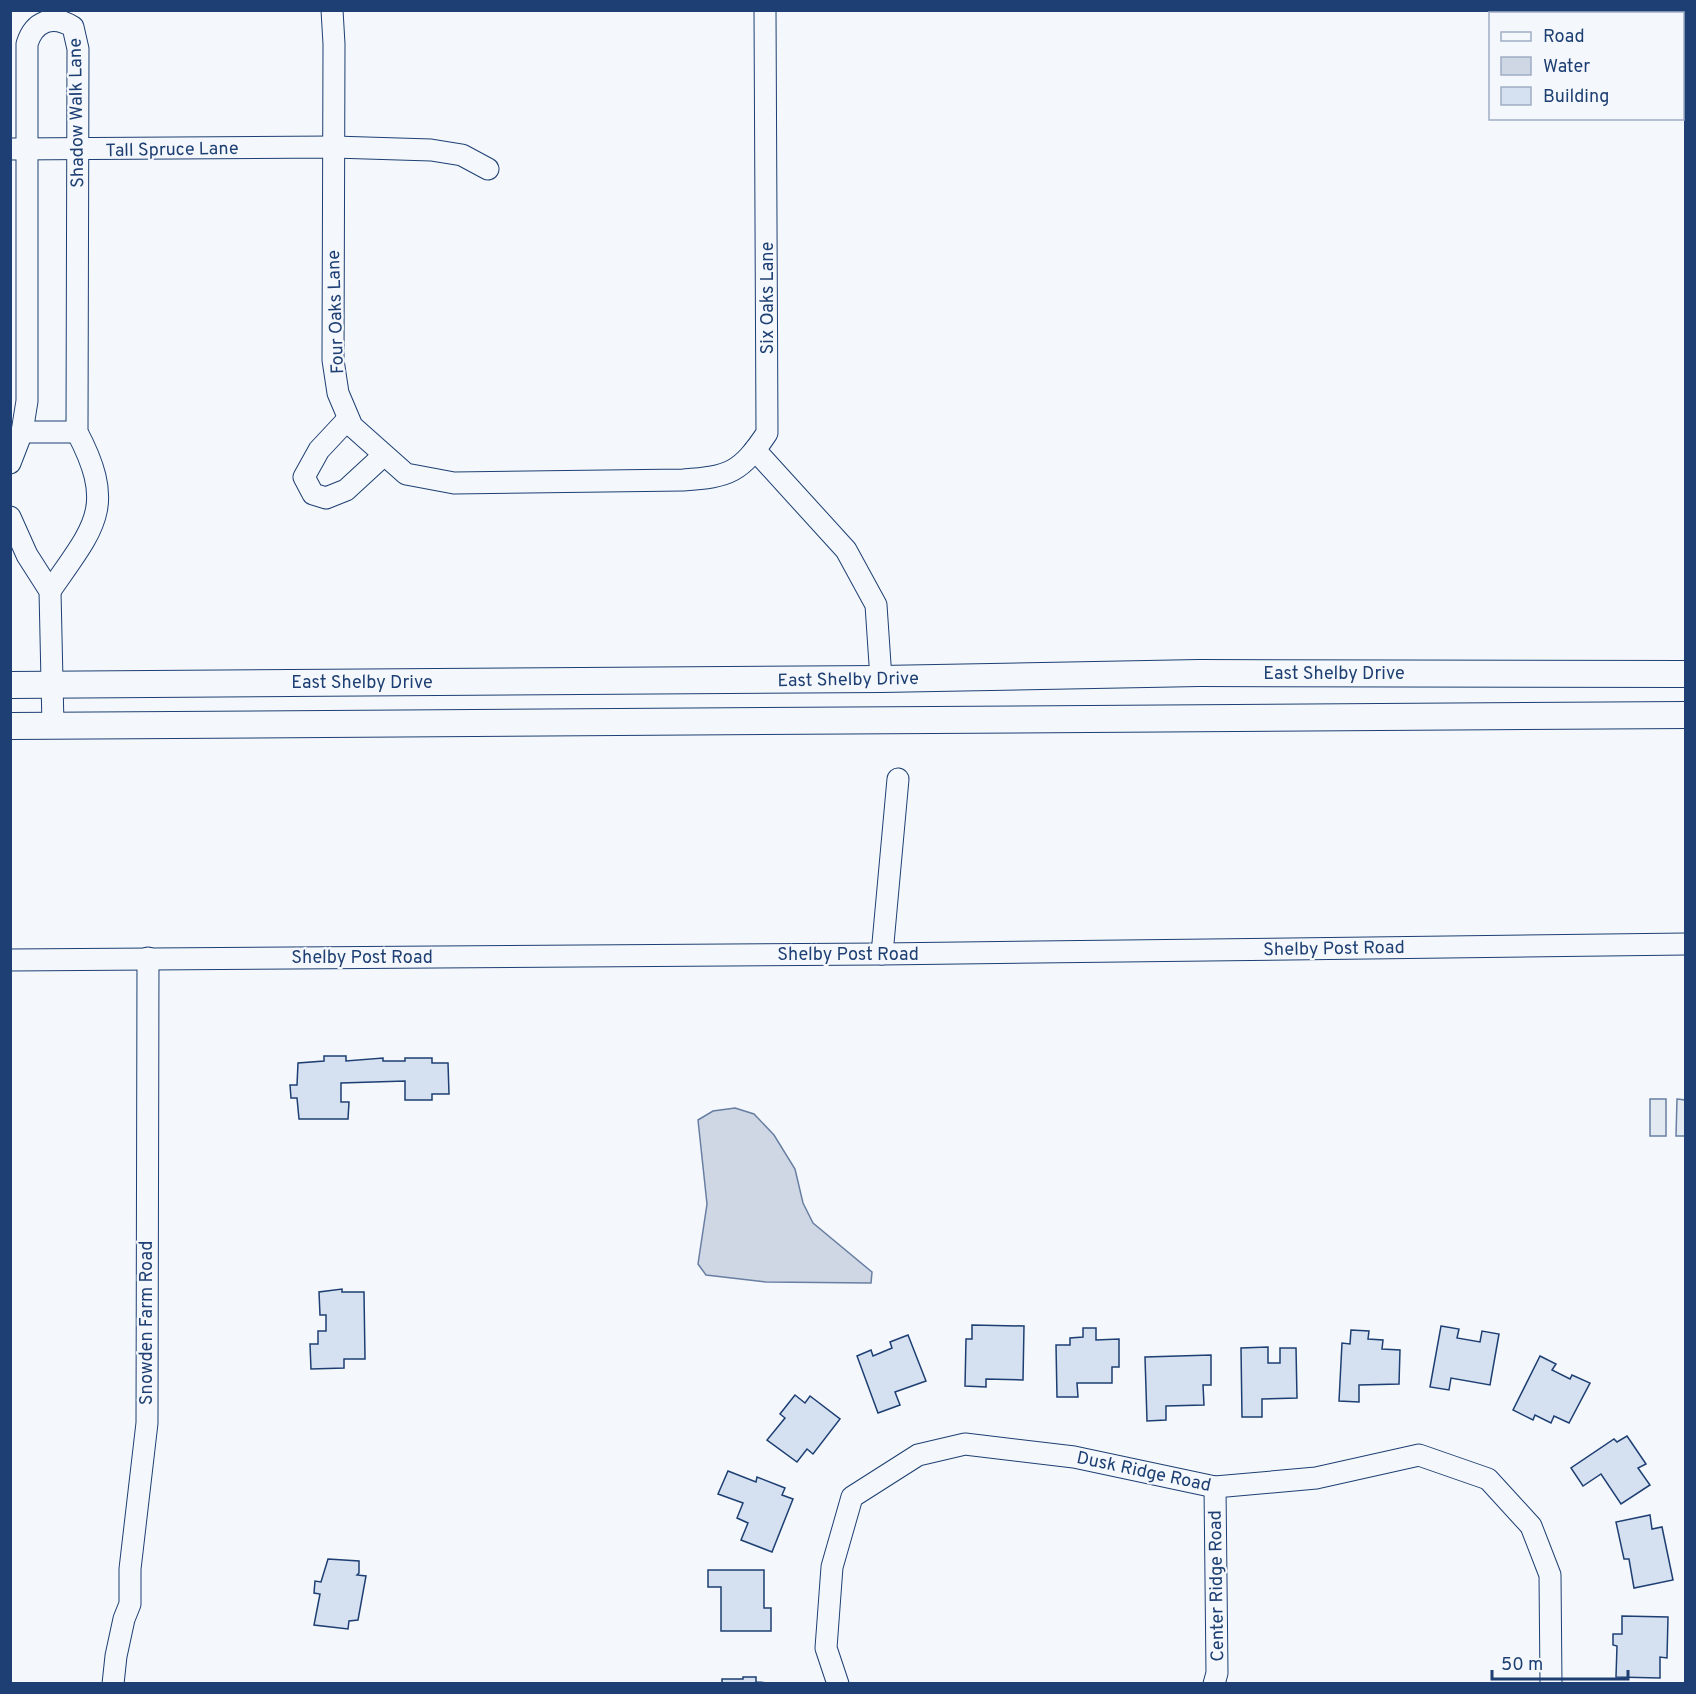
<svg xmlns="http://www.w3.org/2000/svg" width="1696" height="1694" font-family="Overpass,sans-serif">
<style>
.green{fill:#e3e9f0;stroke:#687fa3;stroke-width:1.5}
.water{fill:#cfd7e4;stroke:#687fa3;stroke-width:1.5}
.building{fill:#d5e0f0;stroke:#1d3f73;stroke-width:1.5}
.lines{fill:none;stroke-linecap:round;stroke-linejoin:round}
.minor-casing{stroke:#1d3f73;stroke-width:23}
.major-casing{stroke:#1d3f73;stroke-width:28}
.minor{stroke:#f4f7fb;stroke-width:21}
.major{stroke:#f4f7fb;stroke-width:26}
.labels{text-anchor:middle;stroke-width:4.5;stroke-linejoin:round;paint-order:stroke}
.street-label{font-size:18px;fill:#1d3f73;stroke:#f4f7fb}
</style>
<rect width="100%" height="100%" fill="#f4f7fb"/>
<g class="green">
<rect x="1650" y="1099" width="16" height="37"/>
<path d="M1677,1099l8,1v36h-9z"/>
</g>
<path class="water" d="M735,1108l19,6 20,21 21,34 8,34 10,20 59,49 -1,11 -105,-1 -60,-7 -8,-11 9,-60 -9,-84 15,-9z"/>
<g class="building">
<path d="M324,1056h22v5l37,-3v3h22v-3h27v5h16l1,31h-17v6h-27v-19l-64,2v19h8l-1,17h-49l-2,-21h-6l-1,-13h7l1,-22 26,-2z"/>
<path d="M342,1289v3h22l1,67h-21v9l-33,1 -1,-25h8v-13h8v-16h-6l-1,-23z"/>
<path d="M972,1325l52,1 -1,54 -37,-1v8l-21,-1 1,-47h6z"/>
<path d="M1441,1326l18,3 -2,9 23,4 2,-11 17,3 -9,51 -39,-7 -2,12 -19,-3z"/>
<path d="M1083,1328h13v12l23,-1v28h-7v16h-35l1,14h-21l-1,-52h14v-7l13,-1z"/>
<path d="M1351,1330l18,1 -1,8 15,1 -1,9 18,1 -1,34 -40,1v17l-20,-1 3,-58 8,1z"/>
<path d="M908,1335l18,46 -31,11 5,13 -22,8 -21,-57 14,-6 2,6 19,-8 -2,-6z"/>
<path d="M1268,1347v16h12v-15h16l1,50 -35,1v18h-20l-1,-69z"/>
<path d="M1211,1355v30h-8l1,20 -38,1v14l-19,1 -2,-64z"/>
<path d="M1540,1356l16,8 -4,6 18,9 2,-4 18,8 -21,40 -15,-7 -3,7 -16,-8 -2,5 -20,-10z"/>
<path d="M795,1395l10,8 5,-7 30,23 -27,35 -6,-5 -10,13 -30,-22 18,-22 -5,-4z"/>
<path d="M1627,1436l19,28 -8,4 12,17 -29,19 -20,-30 -18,12 -12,-18 43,-29 3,3z"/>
<path d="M728,1471l28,11 1,-5 28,11 -3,7 11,4 -21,53 -31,-12 7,-17 -11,-5 6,-15 -25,-9z"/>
<path d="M1650,1515l2,14 10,-2 11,53 -39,8 -5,-29h-5l-8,-37z"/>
<path d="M328,1559l31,2v12l-2,2 9,1 -8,44 -9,1 -1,8 -34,-4 6,-31 -6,-1 1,-12 6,1z"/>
<path d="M708,1570h56v38h7v23h-50v-44h-13z"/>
<path d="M1622,1616l46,1 -1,41 -7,-1v21l-44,-1 1,-31 -4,-1v-11h9z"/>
<path d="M743,1677h13v5l29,2h-63v-5h21z"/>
</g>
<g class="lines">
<g class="minor-casing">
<g id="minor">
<path d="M332,10l2,34 -1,316 5,33 14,33 54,48 48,9 229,-3c47,-3 58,-8 84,-47l-2,-423"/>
<path d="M10,149l324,-2 97,3 31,5 26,14"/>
<path d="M348,419l-29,31 -15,27 9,17 13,4 20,-8 38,-35"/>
<path d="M22,432h55"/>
<path d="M755,450l91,100 30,55 5,74"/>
<path d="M10,463l12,-31 5,-31v-357c7,-23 26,-30 46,-17l5,22 -1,383c40,76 17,95 -27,159"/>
<path d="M10,517l17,38 23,36 3,135"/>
<path d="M882,954l16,-175"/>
<path d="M10,960l872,-6 804,-10"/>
<path d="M113,1684l3,-28 8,-37 6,-15v-35l17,-146 1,-465"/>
<path d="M838,1684l-12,-36 6,-81 20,-70 66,-42 47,-11 109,13 141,30 101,-9 103,-23 69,24 43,47 19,49 1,109"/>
<path d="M1214,1684l3,-11 -2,-186"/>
</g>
</g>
<g class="major-casing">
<g id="major">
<path d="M10,685l871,-6 318,-6 487,1"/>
<path d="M10,726l1676,-11"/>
</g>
</g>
<use href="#minor" class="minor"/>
<use href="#major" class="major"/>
</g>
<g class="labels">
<g class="street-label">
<text transform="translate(76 113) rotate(-91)" y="6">Shadow Walk Lane</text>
<text transform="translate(172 149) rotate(-1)" y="6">Tall Spruce Lane</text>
<text transform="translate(767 298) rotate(-90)" y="6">Six Oaks Lane</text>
<text transform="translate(335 312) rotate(-92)" y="6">Four Oaks Lane</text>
<text x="1334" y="679">East Shelby Drive</text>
<text transform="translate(848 679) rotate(-1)" y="6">East Shelby Drive</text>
<text x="362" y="688">East Shelby Drive</text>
<text transform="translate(1334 948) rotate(-1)" y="6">Shelby Post Road</text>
<text x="848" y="960">Shelby Post Road</text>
<text x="362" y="963">Shelby Post Road</text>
<text transform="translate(146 1323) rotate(-90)" y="6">Snowden Farm Road</text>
<text transform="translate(1144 1471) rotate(12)" y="6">Dusk Ridge Road</text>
<text transform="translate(1216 1586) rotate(-91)" y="6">Center Ridge Road</text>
</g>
</g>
<rect width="1696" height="1694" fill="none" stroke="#1d3f73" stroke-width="24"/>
<rect x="1489" y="12" width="195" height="108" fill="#f4f7fb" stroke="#9eadc5" stroke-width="1.5"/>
<rect x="1501" y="32" width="30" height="9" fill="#f4f7fb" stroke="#9eadc5" stroke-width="1.5"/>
<text x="1543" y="42" font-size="18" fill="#1d3f73">Road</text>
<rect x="1501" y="57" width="30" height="18" fill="#cfd7e4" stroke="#9eadc5" stroke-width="1.5"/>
<text x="1543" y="72" font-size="18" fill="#1d3f73">Water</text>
<rect x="1501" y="87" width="30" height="18" fill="#d5e0f0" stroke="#9eadc5" stroke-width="1.5"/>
<text x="1543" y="102" font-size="18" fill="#1d3f73">Building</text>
<path d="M1492 1670v9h136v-9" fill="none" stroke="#1d3f73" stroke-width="3"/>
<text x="1501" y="1670" font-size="18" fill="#1d3f73" stroke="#f4f7fb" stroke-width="4.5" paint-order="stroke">50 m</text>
</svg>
